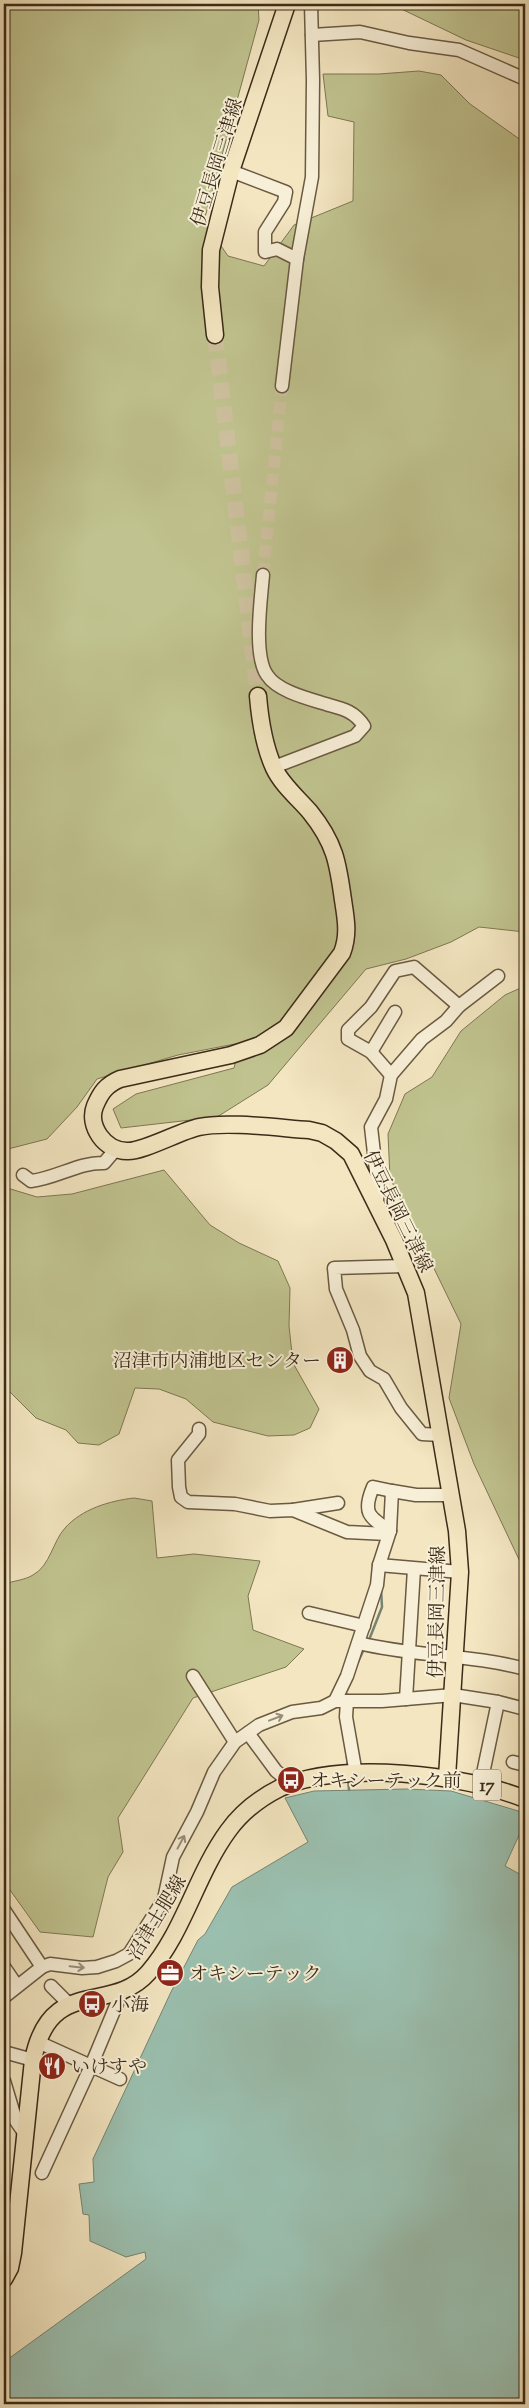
<svg xmlns="http://www.w3.org/2000/svg" width="529" height="2408" font-family="'Sorts Mill Goudy','Noto Serif JP',serif">
<style>
.green{fill:#c0c38f;stroke:#7e7754}
.water{fill:#9bc0b0;stroke:#758473}
.lines{fill:none;stroke-linecap:round;stroke-linejoin:round}
.stream{stroke:#758473;stroke-width:2.5}
.minor-tunnel{stroke:#cec19f;stroke-width:12;stroke-dasharray:12 6;stroke-linecap:butt}
.major-tunnel{stroke:#cec19f;stroke-width:16;stroke-dasharray:16 8;stroke-linecap:butt}
.minor-casing{stroke:#6a5a42;stroke-width:15}
.major-casing{stroke:#3c2b18;stroke-width:19}
.minor{stroke:#f7efd7;stroke-width:12}
.major{stroke:#f3e6c1;stroke-width:16}
.oneway{stroke:#9a8d78}
.labels{text-anchor:middle;stroke-width:4;stroke-linejoin:round;paint-order:stroke}
.shield{fill:#f7efd7;stroke:#746651;stroke-width:1}
.shield-label{font-size:18px;font-weight:bold;fill:#3c2b18}
.street-label{font-size:19px;fill:#3c2b18;stroke:#f7efd7}
.poi-label{font-size:19px;fill:#3c2b18;stroke:#f7efd7;text-anchor:start}
</style>
<rect width="100%" height="100%" fill="#f3e6c1"/>
<filter id="stains"><feTurbulence type="fractalNoise" baseFrequency=".004" numOctaves="4"/><feColorMatrix values="0 0 0 0 .2 0 0 0 0 .09 0 0 0 0 .02 0 0 0 .5 -.17"/></filter>
<radialGradient id="worn" r=".72"><stop offset=".6" stop-color="#630" stop-opacity="0"/><stop offset="1" stop-color="#630" stop-opacity=".3"/></radialGradient>
<g class="green">
<path d="M4,4h254l1,16 -55,201 24,35 36,10 30,-41 59,-24 1,-79 -26,-6 -5,-42h56l40,-3 22,4 29,29 55,39v789l-46,-5 -28,15 -45,17 -40,10 -98,116 -51,32 -96,11 -8,-19 23,-15 98,-26 6,-25 -62,12 -81,24 -20,28 -30,32 -43,11z"/>
<path d="M391,4h134v56l-59,-20z"/>
<path d="M525,986v640l-2,-58 -49,-104 -25,-66 12,-74 -71,-146 -2,-44 17,-40 27,-17 29,-46 44,-36z"/>
<path d="M164,1170l46,55 29,18 39,18 12,27 -1,38 4,37 26,46 -9,19 -16,7 -26,1 -55,-14 -27,-23 -27,-10 -24,-1 -16,46 -20,11 -21,-2 -12,-13 -30,-12 -32,-32v-199l33,10 35,-3z"/>
<path d="M134,1498l18,3 5,57 37,-4 66,7 -12,35 5,34 51,19 -18,18 -93,31 -75,120 5,34 -15,25 -15,60 -53,-5 -35,-49 -1,-299c9,-3 21,-4 29,-9 17,-9 20,-34 32,-47 17,-19 44,-27 69,-30z"/>
</g>
<path class="water" d="M406,1789l45,2 74,22v9l-20,44 20,11v527h-521v-42l142,-103 -1,-7 -19,5 -36,-16 -1,-26 -6,-1 -4,-30 15,-2 -1,-23 78,-167 27,-52 7,-6 27,-47 76,-45 -23,-44 29,-7z"/>
<g class="lines">
<g class="stream">
<path d="M369,1640l13,-33 -1,-19"/>
<path d="M358,1662l6,-13"/>
<path d="M347,1757l1,11"/>
<path d="M348,1779l1,11"/>
</g>
<path class="minor-tunnel" d="M263,575l19,-189"/>
<path class="major-tunnel" d="M215,335l43,361"/>
<g class="minor-casing">
<g id="minor">
<path d="M312,35l48,-3 49,11 50,7 66,29"/>
<path d="M231,171l55,21 -2,10 -19,30v20l12,-3 20,10"/>
<path d="M282,386l15,-127 15,-82 1,-97 -2,-76"/>
<path d="M263,575c-2,24 -10,80 4,100 11,17 43,24 62,30 15,4 26,7 35,21l-9,10 -81,31"/>
<path d="M371,1052l24,-40"/>
<path d="M391,1075l-20,-23 -23,-13v-9l23,-23 24,-36 19,-4 45,39"/>
<path d="M23,1175l8,6c26,-3 48,-19 73,-18l12,-14"/>
<path d="M377,1204l1,-16 -7,-61 15,-28 5,-24 31,-36 24,-18 13,-15 39,-30"/>
<path d="M405,1266l-71,2 2,21 17,41 7,26 10,15 14,8 17,29 21,26 19,1"/>
<path d="M199,1429v5l-21,26 1,27 2,10 7,5 47,2 35,7 23,-1 54,22 40,2"/>
<path d="M293,1510l45,-7"/>
<path d="M390,1531c-21,-14 -28,-18 -17,-44l19,4"/>
<path d="M379,1565l81,7"/>
<path d="M309,1613l55,13"/>
<path d="M359,1643c55,14 112,11 166,26"/>
<path d="M193,1676l42,66"/>
<path d="M406,1699l8,-130"/>
<path d="M335,1701l12,-25 30,-91 2,-20 11,-34 2,-40 24,4h34"/>
<path d="M347,1701l-1,16 10,57"/>
<path d="M248,1733l28,38 16,13"/>
<path d="M513,1762l12,3"/>
<path d="M481,1783l17,-81"/>
<path d="M4,1910l38,57"/>
<path d="M4,1967l13,19"/>
<path d="M51,1986l18,18"/>
<path d="M4,1997l38,-30 8,-3 32,4 15,-1 19,-6 13,-7 35,-55 9,-42 24,-45 17,-40 21,-30 24,-17 33,-13 29,-4 14,-7h47l71,-6 45,7 27,7"/>
<path d="M38,2042l82,37"/>
<path d="M4,2052l29,8"/>
<path d="M4,2081l12,40 9,13"/>
<path d="M42,2173l49,-107 32,-77"/>
</g>
</g>
<g class="major-casing">
<g id="major">
<path d="M215,335l-5,-48 1,-37 20,-79 56,-167"/>
<path d="M258,696c2,24 6,50 16,72 8,17 24,30 36,44 25,31 28,51 33,88 3,19 6,35 -1,53l-56,75 -26,17 -29,10 -111,24c-14,6 -19,13 -25,27 -8,20 10,45 32,45 16,1 53,-20 72,-24 27,-6 80,1 110,3l13,3 14,8 15,13 43,86 22,53 41,238 3,41 -13,205"/>
<path d="M4,2279l6,-11 3,-15 20,-193c17,-85 78,-45 115,-87 36,-41 48,-98 80,-142 13,-18 32,-33 52,-43 61,-28 184,-14 245,11"/>
</g>
</g>
<use href="#minor" class="minor"/>
<use href="#major" class="major"/>
</g>
<defs><path id="oneway-shaft" d="M-6 0H5M1.5-3L5.5 0L1.5 3" fill="none" stroke-width="1.6" stroke-linecap="round" stroke-linejoin="round" transform="scale(1.25)"/></defs>
<g class="oneway">
<use href="#oneway-shaft" transform="translate(276 1718) rotate(-21)"/>
<use href="#oneway-shaft" transform="translate(181 1842) rotate(-62)"/>
<use href="#oneway-shaft" transform="translate(77 1967) rotate(6)"/>
</g>
<defs>
<g id="building-disc" transform="scale(1.4375)"><circle r="9.5" fill="#8f2418" stroke="#f7efd7"/><path d="M-4-6H4V6H1V3H-1V6H-4ZM-2.5-4.3h1.7v1.8h-1.7ZM.8-4.3h1.7v1.8H.8ZM-2.5-1h1.7V.8h-1.7ZM.8-1h1.7V.8H.8Z" fill="#fff"/></g>
<g id="bus-disc" transform="scale(1.4375)"><circle r="9.5" fill="#8f2418" stroke="#f7efd7"/><path d="M-5-6H5V4H4V6H2V4H-2V6H-4V4H-5ZM-3.5-4V0h7V-4ZM-3.5 1.2v1.5H-2V1.2ZM2 1.2v1.5H3.5V1.2Z" fill="#fff"/></g>
<g id="office-disc" transform="scale(1.4375)"><circle r="9.5" fill="#8f2418" stroke="#f7efd7"/><path d="M-6-3h4V-5.5h4V-3h4V5H-6ZM-1-4.5V-3h2v-1.5ZM-6 0V1H6V0Z" fill="#fff"/></g>
<g id="restaurant-disc" transform="scale(1.4375)"><circle r="9.5" fill="#8f2418" stroke="#f7efd7"/><path d="M-5-6h1v4h1v-4h1v4h1v-4h1v5L-1.5 .5V6h-2V.5L-5-1ZM5-6V6H3V1.5H1.5Q1.5-4 5-6Z" fill="#fff"/></g>
</defs>
<g fill-rule="evenodd">
<use href="#building-disc" x="340" y="1360"/>
<use href="#bus-disc" x="291" y="1780"/>
<use href="#office-disc" x="170" y="1973"/>
<use href="#bus-disc" x="92" y="2004"/>
<use href="#restaurant-disc" x="52" y="2066"/>
</g>
<g class="labels">
<rect class="shield" x="473" y="1769.5" width="28" height="31" rx="4"/>
<g class="shield-label">
<text x="487" y="1791">17</text>
</g>
<g class="street-label">
<text transform="translate(216 162) rotate(-73)" y="7">伊豆長岡三津線</text>
<text transform="translate(399 1211) rotate(64)" y="7">伊豆長岡三津線</text>
<text transform="translate(436 1612) rotate(-89)" y="7">伊豆長岡三津線</text>
<text transform="translate(156 1917) rotate(-59)" y="7">沼津土肥線</text>
</g>
<g class="poi-label">
<text x="321" y="1367" text-anchor="end">沼津市内浦地区センター</text>
<text x="310" y="1787">オキシーテック前</text>
<text x="189" y="1980">オキシーテック</text>
<text x="111" y="2011">小海</text>
<text x="71" y="2073">いけすや</text>
</g>
</g>
<rect width="529" height="2408" fill="none" stroke="#f3e6c1" stroke-width="20"/>
<rect x="5" y="5" width="519" height="2398" fill="none" stroke="#3c2b18" stroke-width="2.5"/>
<rect x="10" y="10" width="509" height="2388" fill="none" stroke="#3c2b18"/>
<rect width="100%" height="100%" filter="url(#stains)"/>
<rect width="100%" height="100%" fill="url(#worn)"/>
</svg>
